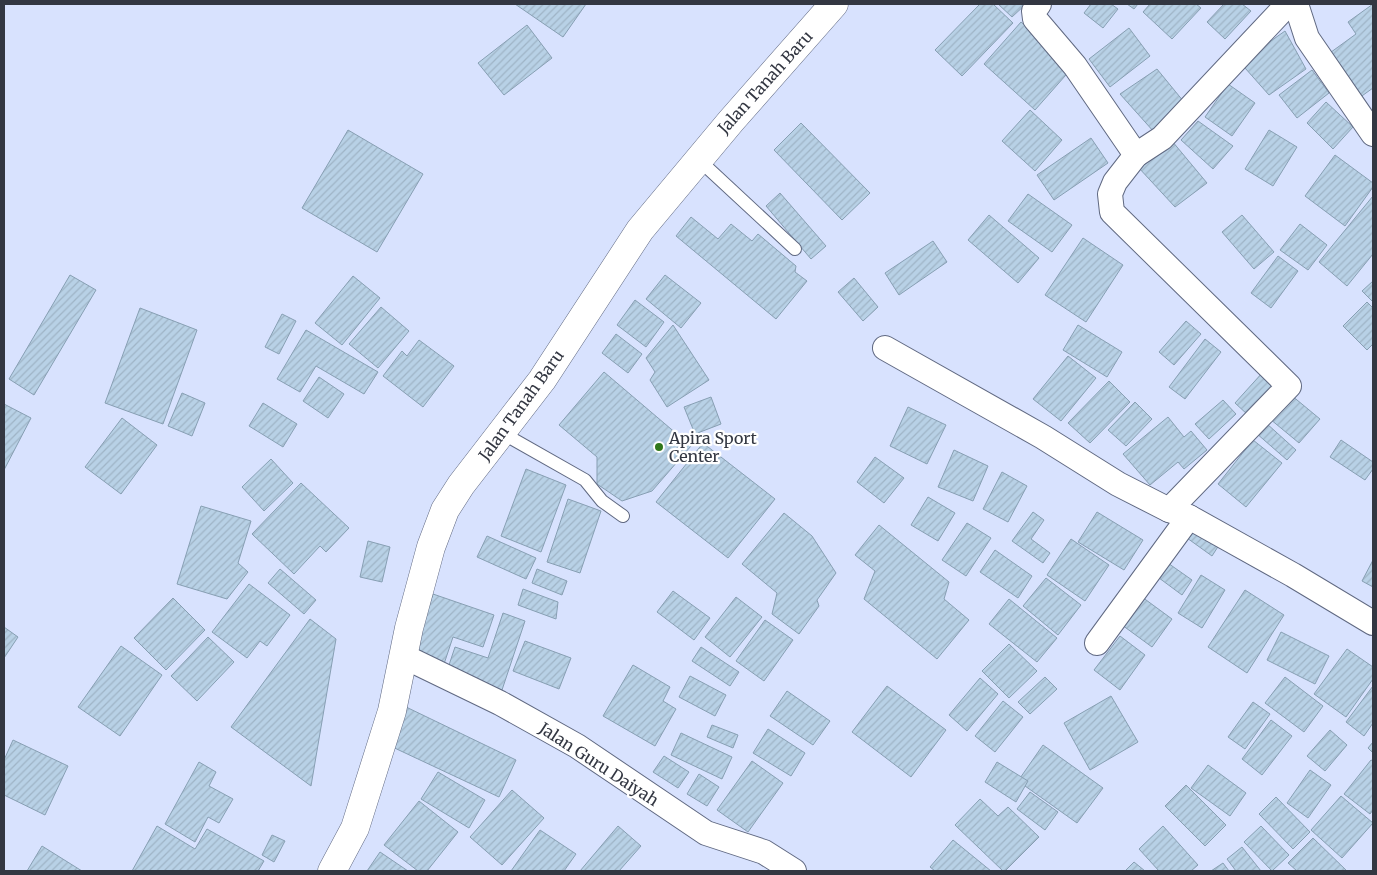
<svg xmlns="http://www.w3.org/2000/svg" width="1377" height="875" font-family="Merriweather,serif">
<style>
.building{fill:url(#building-hatch);stroke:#879fb3}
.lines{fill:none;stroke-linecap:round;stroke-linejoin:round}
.service-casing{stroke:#606982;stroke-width:14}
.minor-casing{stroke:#606982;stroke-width:26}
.secondary-casing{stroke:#606982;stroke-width:29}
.service{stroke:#fff;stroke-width:12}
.minor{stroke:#fff;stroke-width:24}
.secondary{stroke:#fff;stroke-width:28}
.poi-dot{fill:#30771a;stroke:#fff;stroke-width:2}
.labels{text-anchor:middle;stroke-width:4.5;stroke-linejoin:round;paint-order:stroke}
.street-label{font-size:16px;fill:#333742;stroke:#fff}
.poi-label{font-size:16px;fill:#333742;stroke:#fff;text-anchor:start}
</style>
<defs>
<pattern id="building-hatch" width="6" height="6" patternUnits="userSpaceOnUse" patternTransform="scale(1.25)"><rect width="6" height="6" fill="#b8d1e6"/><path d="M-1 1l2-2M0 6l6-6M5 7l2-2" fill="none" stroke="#9fb4c6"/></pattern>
</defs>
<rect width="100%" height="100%" fill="#d8e2fe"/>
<g class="building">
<path d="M515,4h71l-23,33z"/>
<path d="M980,4h13l20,19 -51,53 -27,-26z"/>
<path d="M998,4h28l-14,13z"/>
<path d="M1091,4h20l7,5 -15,19 -19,-15z"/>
<path d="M1127,4h11l-4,5z"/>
<path d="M1150,4h46l5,4 -29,31 -29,-27z"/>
<path d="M1224,4h18l9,7 -26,28 -18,-17z"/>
<path d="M1373,4v84l-14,10 -32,-43 29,-21 -8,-12z"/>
<path d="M1021,22l52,45 -38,43 -51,-46z"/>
<path d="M527,25l25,33 -48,37 -26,-32z"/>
<path d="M1129,28l21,28 -40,31 -21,-28z"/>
<path d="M1285,31l21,38 -37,26 -24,-27 3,-11z"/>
<path d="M1157,69l27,33 -30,30 -34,-38z"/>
<path d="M1312,70l17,23 -32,25 -18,-23z"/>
<path d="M1228,84l27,19 -23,33 -27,-19z"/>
<path d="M1326,102l27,25 -20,22 -26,-26z"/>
<path d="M1030,110l32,30 -27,31 -33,-30z"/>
<path d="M1198,121l35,25 -20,23 -32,-29z"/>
<path d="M801,123l69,70 -28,27 -68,-70z"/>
<path d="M348,130l75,44 -46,78 -75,-44z"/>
<path d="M1269,130l28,17 -24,39 -28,-17z"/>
<path d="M1091,138l17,25 -54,37 -17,-25z"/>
<path d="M1172,141l35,42 -32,24 -37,-40z"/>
<path d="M1335,155l38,28v4l-28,39 -40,-30z"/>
<path d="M780,193l46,53 -15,13 -45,-53z"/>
<path d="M1028,194l44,31 -20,27 -44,-31z"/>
<path d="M1373,196v58l-26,32 -28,-24z"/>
<path d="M989,215l50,43 -21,25 -50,-43z"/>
<path d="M1242,215l32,37 -20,17 -32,-37z"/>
<path d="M691,217l27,22 13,-15 21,17 6,-7 38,32 -1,6 12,9 -31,38 -100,-83z"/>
<path d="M1300,224l27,21 -19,25 -28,-20z"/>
<path d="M1083,238l40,27 -37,57 -41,-27z"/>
<path d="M933,241l14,21 -48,33 -14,-22z"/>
<path d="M1278,256l20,15 -27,37 -20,-15z"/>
<path d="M70,275l26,15 -62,105 -25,-16z"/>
<path d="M665,275l36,28 -20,25 -35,-29z"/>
<path d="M353,276l27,22 -38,47 -27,-22z"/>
<path d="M854,278l24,29 -15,14 -25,-29z"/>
<path d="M1373,281v21l-11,-11z"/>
<path d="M635,300l29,22 -18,25 -29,-22z"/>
<path d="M1367,302l6,6v36l-6,6 -24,-24z"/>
<path d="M381,307l28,24 -31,37 -29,-24z"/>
<path d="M140,308l57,22 -34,94 -58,-21z"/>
<path d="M282,314l14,7 -17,33 -14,-7z"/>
<path d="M1186,321l15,13 -27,31 -15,-13z"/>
<path d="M673,325l36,55 -42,27 -17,-27 5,-8 -9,-14z"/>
<path d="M1078,325l44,27 -15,25 -44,-27z"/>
<path d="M306,330l72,42 -14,22 -48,-28 -16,26 -23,-13z"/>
<path d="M616,334l26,20 -14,19 -26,-20z"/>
<path d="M1205,339l16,13 -36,47 -16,-12z"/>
<path d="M419,340l35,26 -31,41 -40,-31 19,-25 5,5z"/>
<path d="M1068,356l28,22 -35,43 -28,-22z"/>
<path d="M604,372l87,74 -39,45 -30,10 -25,-17v-27l-38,-32z"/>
<path d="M1263,372l12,12 -27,31 -13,-12z"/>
<path d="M319,377l25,17 -16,24 -25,-17z"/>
<path d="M1109,381l21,21 -40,41 -22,-20z"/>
<path d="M182,393l23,10 -13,33 -24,-10z"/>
<path d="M1291,395l29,24 -21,24 -29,-24z"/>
<path d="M711,397l10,27 -26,10 -11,-27z"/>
<path d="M1223,400l13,14 -27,25 -14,-15z"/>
<path d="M1135,402l17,17 -26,27 -18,-16z"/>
<path d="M263,403l34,21 -14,23 -34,-21z"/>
<path d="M4,404l27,14 -27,52z"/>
<path d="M908,407l38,18 -19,39 -37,-18z"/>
<path d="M1168,417l16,20 7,-6 16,19 -23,19 -6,-7 -28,23 -27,-31z"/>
<path d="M122,418l35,27 -36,49 -36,-27z"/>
<path d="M1266,423l30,27 -9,10 -31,-27z"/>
<path d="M1253,440l29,23 -36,44 -28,-23z"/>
<path d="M1341,440l32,22v7l-8,11 -35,-23z"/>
<path d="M703,443l72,56 -47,59 -72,-56z"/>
<path d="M954,450l34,16 -15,35 -35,-14z"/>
<path d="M875,457l29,21 -20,25 -27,-21z"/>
<path d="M271,459l22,24 -29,28 -22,-24z"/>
<path d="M526,469l40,16 -25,67 -40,-16z"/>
<path d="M1002,472l25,14 -19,36 -25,-13z"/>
<path d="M301,483l48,45 -23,24 -6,-6 -26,28 -42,-40z"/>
<path d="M928,497l27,16 -17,28 -27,-16z"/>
<path d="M568,499l33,12 -21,62 -33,-11z"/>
<path d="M201,506l50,15 -13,42 10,9 -21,27 -50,-15z"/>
<path d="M1033,512l11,8 -13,19 19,14 -7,10 -31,-22z"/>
<path d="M1097,512l46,28 -19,30 -46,-28z"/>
<path d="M784,513l28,23 24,37 -19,27 2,6 -20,28 -27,-20 5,-21 -35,-29z"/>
<path d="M967,523l24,15 -25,38 -24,-16z"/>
<path d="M879,525l70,57 -5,17 25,21 -32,39 -73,-60 11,-28 -20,-16z"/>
<path d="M1196,525l25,17 -9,14 -25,-18z"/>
<path d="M487,536l49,22 -10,21 -49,-22z"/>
<path d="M1071,539l38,26 -24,36 -38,-26z"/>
<path d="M368,541l22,6 -8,35 -22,-5z"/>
<path d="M995,550l37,26 -14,22 -38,-26z"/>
<path d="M1373,560v27l-11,-6z"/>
<path d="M1165,561l27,19 -10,15 -27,-20z"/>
<path d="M280,569l36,31 -12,14 -36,-31z"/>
<path d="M537,569l30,12 -5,14 -30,-12z"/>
<path d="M1201,575l24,15 -23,38 -24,-15z"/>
<path d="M1046,578l35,27 -23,30 -35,-29z"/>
<path d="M249,584l41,31 -23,31 -7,-5 -13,17 -35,-26z"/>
<path d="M523,589l35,13 -2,17 -38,-14z"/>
<path d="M1245,590l39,25 -37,58 -39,-26z"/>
<path d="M673,591l37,27 -16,22 -37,-28z"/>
<path d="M433,594l61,21 -11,32 -30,-10 -9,27 -31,-11z"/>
<path d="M736,597l26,20 -32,40 -25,-20z"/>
<path d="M1142,597l30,22 -20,28 -30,-22z"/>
<path d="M173,598l32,32 -39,40 -32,-32z"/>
<path d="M1009,599l48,39 -20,24 -48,-38z"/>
<path d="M503,613l22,8 -23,69 -55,-19 8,-24 33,11z"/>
<path d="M310,619l26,20 -25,147 -80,-59z"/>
<path d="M765,620l28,20 -29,41 -28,-20z"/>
<path d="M4,627l14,10 -14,21z"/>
<path d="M1281,632l48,24 -14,28 -48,-24z"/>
<path d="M1120,636l25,19 -25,35 -26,-20z"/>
<path d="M208,637l26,25 -37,39 -26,-25z"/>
<path d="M525,641l46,17 -12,31 -46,-18z"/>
<path d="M1009,644l28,27 -28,27 -27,-27z"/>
<path d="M121,646l41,29 -42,61 -42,-29z"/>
<path d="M701,647l38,25 -9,14 -38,-25z"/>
<path d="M1347,649l26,18v12l-27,38 -32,-23z"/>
<path d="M633,665l37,22 -7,14 13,8 -21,37 -52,-30z"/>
<path d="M690,676l36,19 -11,21 -36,-19z"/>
<path d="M1045,677l12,12 -27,25 -12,-12z"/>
<path d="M1285,677l38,29 -19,26 -39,-29z"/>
<path d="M980,678l18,16 -31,37 -18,-16z"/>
<path d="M887,686l59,44 -35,47 -59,-45z"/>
<path d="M1373,686v37l-9,13 -18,-14z"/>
<path d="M787,691l43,30 -17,24 -43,-29z"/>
<path d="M1111,696l27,46 -48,28 -26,-47z"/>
<path d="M1003,701l20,16 -28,35 -20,-16z"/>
<path d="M1253,702l17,12 -25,35 -17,-12z"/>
<path d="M404,706l112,54 -17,37 -113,-53z"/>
<path d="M1271,720l21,16 -30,39 -20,-16z"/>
<path d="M712,725l26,10 -5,13 -26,-11z"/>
<path d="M768,729l37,24 -14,23 -38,-23z"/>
<path d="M1330,730l17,15 -22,26 -18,-15z"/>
<path d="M681,733l51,24 -10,22 -51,-24z"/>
<path d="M13,740l55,26 -23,49 -41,-20v-35z"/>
<path d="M1373,742v11l-5,-5z"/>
<path d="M1043,745l60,43 -26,35 -59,-42z"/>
<path d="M664,756l25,16 -11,16 -25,-16z"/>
<path d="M1371,760l2,1v49l-3,4 -26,-20z"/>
<path d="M752,761l31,22 -35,49 -31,-22z"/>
<path d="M199,762l17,10 -7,14 24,13 -14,24 -11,-6 -13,25 -30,-18z"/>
<path d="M997,762l31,19 -12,21 -31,-20z"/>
<path d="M1208,765l38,28 -16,23 -39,-28z"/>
<path d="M1310,770l21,15 -23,33 -21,-15z"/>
<path d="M438,772l47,28 -16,28 -48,-29z"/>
<path d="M699,774l20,13 -12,19 -20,-12z"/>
<path d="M1186,785l40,40 -21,21 -40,-40z"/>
<path d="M512,790l32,28 -42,47 -32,-28z"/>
<path d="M1030,792l28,20 -13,18 -28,-21z"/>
<path d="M1341,796l32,27 -31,35 -31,-28z"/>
<path d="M1276,797l34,35 -17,17 -34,-35z"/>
<path d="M980,799l18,17 10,-9 31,30 -34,34h-2l-48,-46z"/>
<path d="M419,801l39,31 -31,39h-9l-34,-26z"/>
<path d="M157,826l38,23 12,-20 57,32 -6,10h-126z"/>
<path d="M618,826l23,20 -22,25h-39z"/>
<path d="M1163,826l35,39 -7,6h-32l-20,-22z"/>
<path d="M1261,826l28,29 -17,16 -28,-29z"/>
<path d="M540,830l36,24 -12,17h-53z"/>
<path d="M272,835l13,6 -11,21 -12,-7z"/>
<path d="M1313,838l34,33h-50l-9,-8z"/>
<path d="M953,840l38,31h-56l-5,-4z"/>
<path d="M42,846l40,25h-55z"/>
<path d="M1242,847l19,24h-25l-9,-12z"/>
<path d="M380,852l28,19h-41z"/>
<path d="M1134,862l11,9h-20z"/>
<path d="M1223,863l6,8h-18z"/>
</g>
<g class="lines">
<g class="service-casing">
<g id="service">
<path d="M698,159l97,90"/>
<path d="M502,433l83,47 17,21 21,15"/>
</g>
</g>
<g class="minor-casing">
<g id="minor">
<path d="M1039,4l-5,7 1,8 40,47 61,89"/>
<path d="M1296,4l11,34 66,96"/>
<path d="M885,348l158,89 75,47 51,26 20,7 104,58 80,48"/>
<path d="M1169,510l120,-124 -177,-174 -2,-18 5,-12 21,-27 26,-17 126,-134"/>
<path d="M1097,643l92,-126"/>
<path d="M403,656l97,47 77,43 129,87 58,19 30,19"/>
</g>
</g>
<g class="secondary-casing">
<path id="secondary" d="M332,871l23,-43 37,-117 17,-83 22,-81 14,-37 16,-25 81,-105 98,-150 91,-109 103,-117"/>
</g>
<use href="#service" class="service"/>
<use href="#minor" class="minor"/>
<use href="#secondary" class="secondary"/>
</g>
<circle class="poi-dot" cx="659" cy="447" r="5"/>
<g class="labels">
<g class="street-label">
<text transform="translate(765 82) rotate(-48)" y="6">Jalan Tanah Baru</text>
<text transform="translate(521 405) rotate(-54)" y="6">Jalan Tanah Baru</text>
<text transform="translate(599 764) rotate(33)" y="6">Jalan Guru Daiyah</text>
</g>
<g class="poi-label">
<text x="669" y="444">Apira Sport<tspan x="669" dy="18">Center</tspan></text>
</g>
</g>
<rect width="1377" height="875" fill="none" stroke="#333742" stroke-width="10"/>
</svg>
